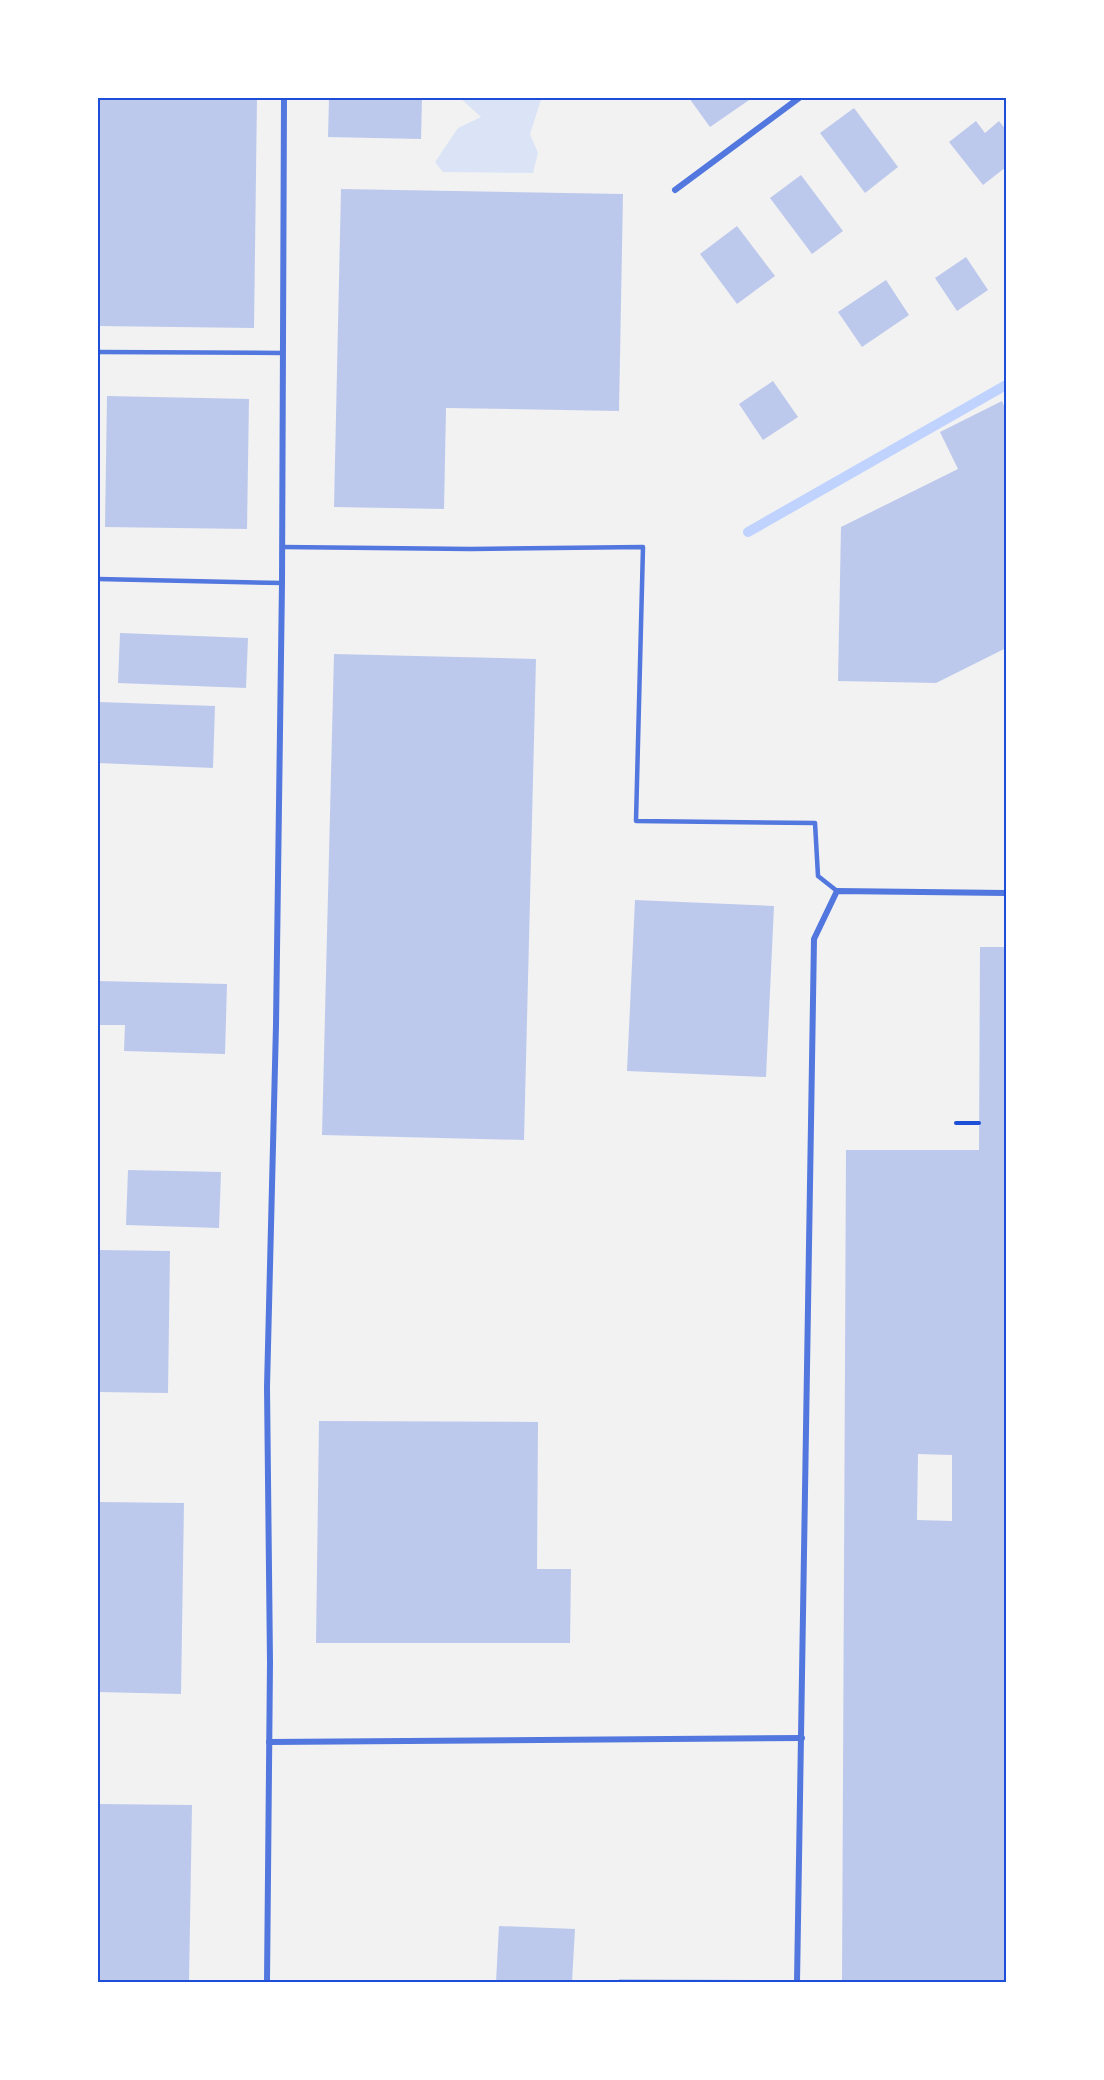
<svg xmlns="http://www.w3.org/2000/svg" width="1104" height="2080" font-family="Roboto,sans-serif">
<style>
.green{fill:#dbe4f7}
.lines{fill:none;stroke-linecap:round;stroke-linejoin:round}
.stream{stroke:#bfd3fe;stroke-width:10}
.building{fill:#bdc9ec;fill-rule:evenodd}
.path{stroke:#1d4ed8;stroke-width:4}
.service{stroke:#5277de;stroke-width:4.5}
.minor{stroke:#5277de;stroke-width:6}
.neatline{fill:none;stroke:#1d4ed8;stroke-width:2}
</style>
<rect width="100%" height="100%" fill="#f2f2f2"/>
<path class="green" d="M460,98h78l3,2 -11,34 8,19 -5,20 -90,-1 -8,-10 23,-34 23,-11z"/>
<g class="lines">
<path class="stream" d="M748,532l258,-147"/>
</g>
<g class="building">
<path d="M98,98h159l-3,230 -156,-2z"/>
<path d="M329,98h93l-1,41 -93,-2z"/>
<path d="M689,98h63l-42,29z"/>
<path d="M854,108l44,59 -33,26 -45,-60z"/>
<path d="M976,121l9,12 14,-12 7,9v37l-23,18 -34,-43z"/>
<path d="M801,175l42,56 -31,23 -42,-56z"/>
<path d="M341,189l282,5 -4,217 -173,-3 -2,101 -110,-2z"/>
<path d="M737,226l38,50 -38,28 -37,-50z"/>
<path d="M966,257l22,33 -31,21 -22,-33z"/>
<path d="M886,280l23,35 -47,32 -24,-35z"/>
<path d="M773,381l25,36 -35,23 -24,-36z"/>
<path d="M107,396l142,3 -2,130 -142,-2z"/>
<path d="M1002,401l4,10v237l-70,35 -98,-2 3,-154 117,-58 -18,-37z"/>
<path d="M120,633l128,5 -2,50 -128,-5z"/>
<path d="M334,654l202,5 -12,481 -202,-5z"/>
<path d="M98,702l117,4 -2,62 -115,-5z"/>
<path d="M635,900l139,6 -8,171 -139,-6z"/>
<path d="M980,947h26v1035h-164l4,-832h133zM918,1454l34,1v66l-35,-1z"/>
<path d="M98,981l129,3 -2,70 -101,-3 1,-26h-27z"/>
<path d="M128,1170l93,2 -2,56 -93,-3z"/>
<path d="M98,1250l72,1 -2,142 -70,-1z"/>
<path d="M319,1421l219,1 -1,147h34l-1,74h-254z"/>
<path d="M98,1502l86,1 -3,191 -83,-2z"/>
<path d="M98,1804l94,1 -3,177h-91z"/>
<path d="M499,1926l76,3 -3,53h-76z"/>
<path d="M619,1979l139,1v2h-139z"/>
</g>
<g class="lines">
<path class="path" d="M956,1123h23"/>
<g class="service">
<path d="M98,352l185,1"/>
<path d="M282,547l189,2 172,-2 -7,274 179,2 3,53 19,15"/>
<path d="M98,579l184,4"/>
</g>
<g class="minor">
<path d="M675,190l124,-92"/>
<path d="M269,1742l533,-4"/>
<path d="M267,1982l3,-320 -3,-275 9,-362 6,-442 2,-485"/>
<path d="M797,1982l17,-1043 23,-48 169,2"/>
</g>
</g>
<rect width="1104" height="2080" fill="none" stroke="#ffffff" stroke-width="198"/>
<rect x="99" y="99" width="906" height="1882" class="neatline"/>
</svg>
